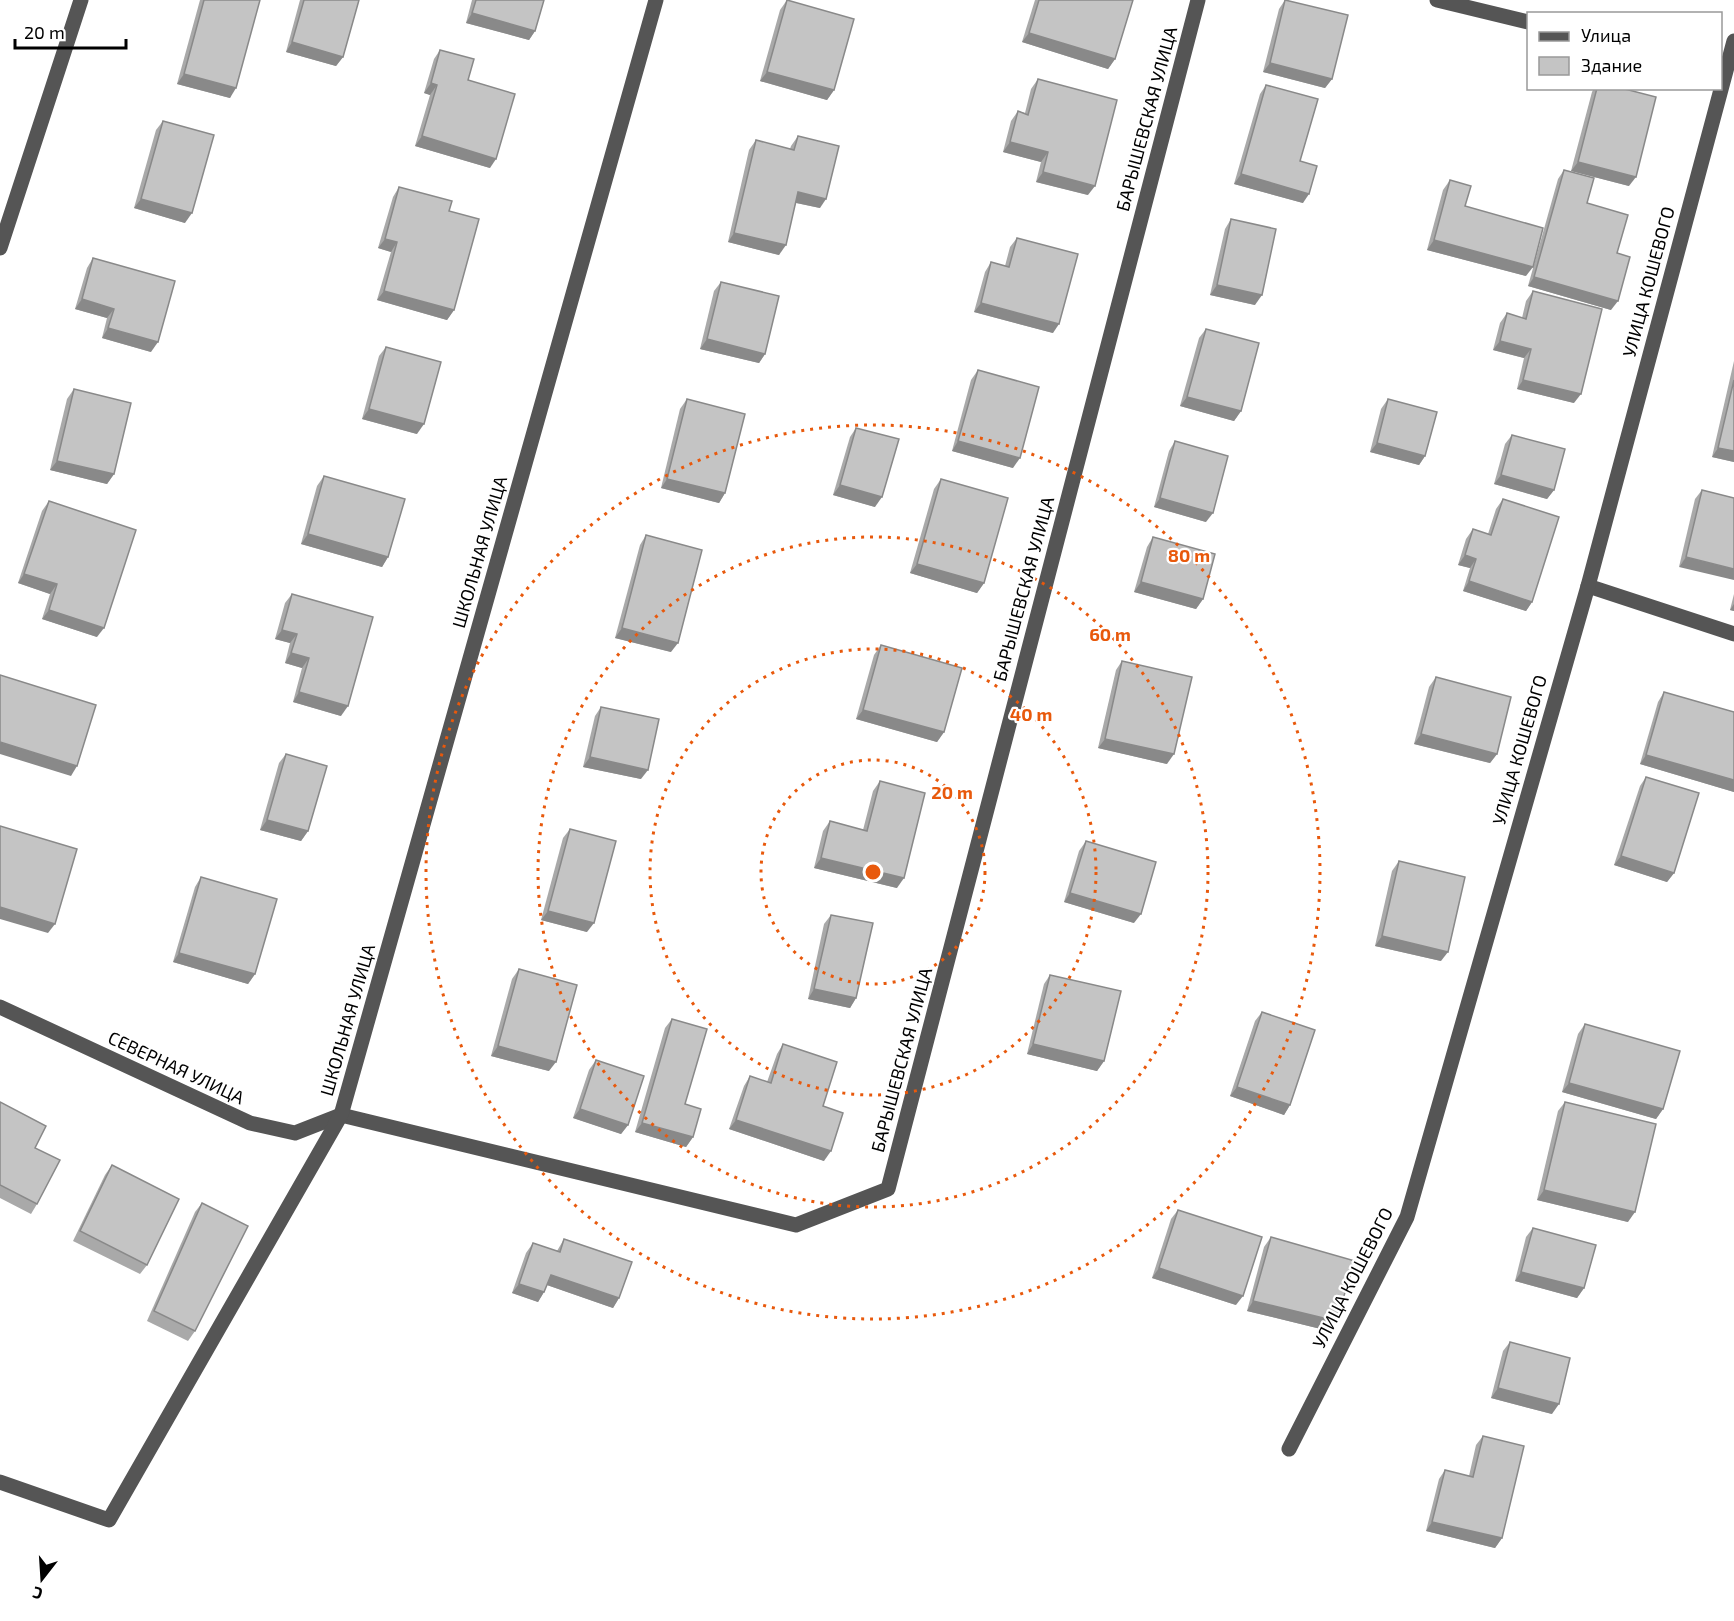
<svg xmlns="http://www.w3.org/2000/svg" width="1734" height="1621" font-family="'Exo 2',sans-serif">
<style>
.lines{fill:none;stroke-linecap:round;stroke-linejoin:round}
.minor{stroke:#555;stroke-width:15}
.wall{fill:#a9a9a9}
.shaded-wall{fill:#898989}
.building{fill:#c4c4c4;stroke:#898989;stroke-width:1.5}
.ring{fill:none;stroke:#e8590c;stroke-width:3;stroke-dasharray:3 6}
.labels{text-anchor:middle;stroke-width:4.5;stroke-linejoin:round;paint-order:stroke}
.street-label{font-size:18px;fill:#000;stroke:#fff}
.centre{fill:#e8590c;stroke:#fff;stroke-width:3}
.ring-label{font-size:18px;text-anchor:middle;font-weight:bold;fill:#e8590c;stroke:#fff;stroke-width:4.5;stroke-linejoin:round;paint-order:stroke}
</style>
<rect width="100%" height="100%" fill="#fff"/>
<g class="lines">
<g class="minor">
<path d="M1437,0l91,22"/>
<path d="M0,248l81,-248"/>
<path d="M1588,586l146,48"/>
<path d="M0,1007l250,116 45,10 46,-18"/>
<path d="M341,1115l455,110 92,-36 310,-1189"/>
<path d="M1289,1449l118,-232 181,-631 146,-545"/>
<path d="M0,1482l109,38 232,-405 315,-1115"/>
</g>
</g>
<g class="wall">
<path d="M200,0h60l-30,98 -53,-14z"/>
<path d="M300,0h59l-16,57 -7,9 -50,-14z"/>
<path d="M472,0h72l-9,31 -6,9 -63,-17z"/>
<path d="M787,0l47,90 -7,10 -67,-19 20,-71z"/>
<path d="M1035,0h98l-18,59 -7,10 -86,-27z"/>
<path d="M1285,0l47,79 -7,9 -62,-16 16,-63z"/>
<path d="M440,50l28,30 22,88 -75,-22 15,-51 -6,-2 10,-34z"/>
<path d="M1038,79l50,116 -52,-13 5,-20 -38,-10 8,-31 7,-10 7,2 6,-24z"/>
<path d="M1266,85l34,76 3,42 -69,-19 26,-90z"/>
<path d="M1594,88h27l8,98 -58,-15 21,-79z"/>
<path d="M163,121l22,102 -51,-15 22,-78z"/>
<path d="M798,136l22,72 -24,-5 -17,52 -51,-13 21,-92 7,-10 34,9 1,-3z"/>
<path d="M1564,170l23,33 30,50 -6,57 -83,-24 30,-107z"/>
<path d="M1450,180l15,26 61,70 -99,-26 16,-60z"/>
<path d="M399,187l50,24 5,99 -7,10 -70,-20 14,-48 -13,-4 15,-51z"/>
<path d="M1231,219l24,86 -45,-10 15,-66z"/>
<path d="M1017,238l36,95 -79,-21 11,-40 6,-10 14,4 5,-19z"/>
<path d="M93,258l58,94 -49,-14 5,-20 -32,-9 12,-41z"/>
<path d="M721,282l44,72 -6,9 -59,-14 14,-58z"/>
<path d="M1533,291l41,112 -57,-14 7,-31 -31,-8 7,-27 7,-10 15,5 4,-17z"/>
<path d="M1206,329l35,82 -7,10 -54,-15 19,-68z"/>
<path d="M386,347l31,87 -55,-15 17,-63z"/>
<path d="M1734,361v101l-22,-5z"/>
<path d="M978,370l35,98 -61,-17 19,-71z"/>
<path d="M74,389l40,85 -7,10 -57,-14 17,-71z"/>
<path d="M687,399l38,94 -6,10 -58,-15 19,-79z"/>
<path d="M1388,399l37,57 -6,9 -49,-13 11,-43z"/>
<path d="M856,428l19,79 -42,-12 17,-58z"/>
<path d="M1512,435l42,55 -7,9 -53,-15 11,-40z"/>
<path d="M1175,441l31,81 -52,-15 15,-56z"/>
<path d="M324,476l64,81 -6,10 -81,-23 16,-58z"/>
<path d="M941,479l43,104 -7,10 -67,-20 24,-84z"/>
<path d="M1702,490l32,8 -55,69 16,-68z"/>
<path d="M1503,499l29,103 -6,9 -63,-20 7,-23 -12,-3 8,-26 7,-10 15,5 8,-25z"/>
<path d="M49,501l48,136 -55,-18 8,-25 -32,-11 24,-72z"/>
<path d="M646,535l25,117 -56,-14 25,-93z"/>
<path d="M1153,537l50,62 -7,10 -62,-17 13,-45z"/>
<path d="M292,594l49,122 -48,-14 9,-34 -17,-5 5,-20 -15,-4 10,-36z"/>
<path d="M1734,594v17l-4,-1z"/>
<path d="M881,645l63,87 -7,10 -81,-23 18,-64z"/>
<path d="M1122,661l45,103 -69,-16 18,-78z"/>
<path d="M1436,677l61,77 -7,9 -76,-19 15,-57z"/>
<path d="M1664,692l70,20v80l-94,-28 18,-62z"/>
<path d="M601,707l40,72 -58,-12 12,-51z"/>
<path d="M286,754l22,77 -7,10 -41,-11 19,-67z"/>
<path d="M1646,777l28,96 -7,9 -53,-17 26,-79z"/>
<path d="M880,781l17,107 -83,-20 9,-37 7,-10 33,9 10,-39z"/>
<path d="M570,829l17,103 -46,-12 22,-82z"/>
<path d="M1086,841l48,82 -70,-21 15,-51z"/>
<path d="M1399,861l42,100 -66,-15 17,-75z"/>
<path d="M201,877l54,97 -7,10 -75,-22 22,-75z"/>
<path d="M831,915l25,83 -6,10 -42,-9 16,-75z"/>
<path d="M519,969l30,102 -58,-15 21,-77z"/>
<path d="M1050,975l54,86 -7,10 -70,-17 17,-70z"/>
<path d="M1262,1012l28,93 -6,10 -54,-19 25,-75z"/>
<path d="M672,1019l13,85 8,33 -7,10 -51,-15 30,-104z"/>
<path d="M1585,1024l78,85 -7,10 -94,-27 16,-58z"/>
<path d="M783,1044l40,62 1,55 -95,-32 15,-43 6,-10 17,6 10,-28z"/>
<path d="M596,1060l32,65 -7,9 -48,-16 16,-48z"/>
<path d="M0,1102l35,46 2,56 -6,10 -31,-16z"/>
<path d="M1565,1102l63,120 -91,-22 21,-89z"/>
<path d="M112,1165l35,100 -7,9 -67,-33 32,-66z"/>
<path d="M202,1203l-7,128 -7,10 -41,-20 48,-109z"/>
<path d="M1178,1210l58,95 -84,-27 19,-59z"/>
<path d="M1533,1228l51,60 -7,10 -62,-17 11,-44z"/>
<path d="M1271,1237l58,94 -82,-20 17,-64z"/>
<path d="M564,1239l55,59 -6,10 -66,-23 -3,7 -6,10 -26,-9 14,-40 7,-10 24,8z"/>
<path d="M1510,1342l42,72 -61,-16 12,-47z"/>
<path d="M1483,1436l19,102 -7,10 -69,-17 13,-52 6,-9 24,6 7,-31z"/>
</g>
<g class="shaded-wall">
<path d="M472,13l63,18 -6,9 -63,-17z"/>
<path d="M1029,33l86,26 -7,10 -86,-27z"/>
<path d="M292,42l51,15 -7,9 -50,-14z"/>
<path d="M1270,63l62,16 -7,9 -62,-16z"/>
<path d="M767,72l67,18 -7,10 -67,-19z"/>
<path d="M184,74l52,14 -6,10 -53,-14z"/>
<path d="M431,83l6,2 -7,10 -6,-2z"/>
<path d="M422,136l74,23 -6,9 -75,-22z"/>
<path d="M1010,142l38,10 -7,10 -38,-10z"/>
<path d="M1578,162l58,15 -7,9 -58,-15z"/>
<path d="M1043,172l52,14 -7,9 -52,-13z"/>
<path d="M1241,174l68,20 -6,9 -69,-19z"/>
<path d="M798,192l28,7 -6,9 -28,-6z"/>
<path d="M141,199l51,14 -7,10 -51,-15z"/>
<path d="M734,233l52,12 -7,10 -51,-13z"/>
<path d="M385,239l12,3 -6,10 -13,-4z"/>
<path d="M1434,240l99,27 -7,9 -99,-26z"/>
<path d="M1534,277l84,24 -7,9 -83,-24z"/>
<path d="M1217,285l45,10 -7,10 -45,-10z"/>
<path d="M384,291l70,19 -7,10 -70,-20z"/>
<path d="M82,299l32,10 -7,9 -32,-9z"/>
<path d="M981,303l78,21 -6,9 -79,-21z"/>
<path d="M108,328l50,14 -7,10 -49,-14z"/>
<path d="M707,339l58,15 -6,9 -59,-14z"/>
<path d="M1500,341l31,8 -7,9 -31,-8z"/>
<path d="M1523,380l58,14 -7,9 -57,-14z"/>
<path d="M1187,397l54,14 -7,10 -54,-15z"/>
<path d="M369,409l55,15 -7,10 -55,-15z"/>
<path d="M958,441l62,17 -7,10 -61,-17z"/>
<path d="M1377,443l48,13 -6,9 -49,-13z"/>
<path d="M1718,448l16,3v11l-22,-5z"/>
<path d="M57,461l57,13 -7,10 -57,-14z"/>
<path d="M1501,475l53,15 -7,9 -53,-15z"/>
<path d="M667,479l58,14 -6,10 -58,-15z"/>
<path d="M840,485l42,12 -7,10 -42,-12z"/>
<path d="M1160,498l53,15 -7,9 -52,-15z"/>
<path d="M308,534l80,23 -6,10 -81,-23z"/>
<path d="M1465,555l11,4 -6,9 -12,-3z"/>
<path d="M1686,557l48,12v11l-55,-13z"/>
<path d="M917,564l67,19 -7,10 -67,-20z"/>
<path d="M24,574l33,10 -7,10 -32,-11z"/>
<path d="M1469,581l63,21 -6,9 -63,-20z"/>
<path d="M1141,582l62,17 -7,10 -62,-17z"/>
<path d="M1734,604v7l-4,-1z"/>
<path d="M49,610l55,18 -7,9 -55,-18z"/>
<path d="M622,628l56,15 -7,9 -56,-14z"/>
<path d="M282,630l15,4 -7,9 -15,-4z"/>
<path d="M291,653l18,5 -7,10 -17,-5z"/>
<path d="M299,692l49,14 -7,10 -48,-14z"/>
<path d="M863,710l81,22 -7,10 -81,-23z"/>
<path d="M1421,734l76,20 -7,9 -76,-19z"/>
<path d="M1105,739l69,15 -7,10 -69,-16z"/>
<path d="M0,742l77,24 -6,10 -71,-22z"/>
<path d="M1646,755l88,25v12l-94,-28z"/>
<path d="M590,757l58,13 -7,9 -58,-12z"/>
<path d="M267,820l41,11 -7,10 -41,-11z"/>
<path d="M1621,856l53,17 -7,9 -53,-17z"/>
<path d="M821,858l83,20 -7,10 -83,-20z"/>
<path d="M1070,893l71,21 -7,9 -70,-21z"/>
<path d="M0,907l55,17 -7,9 -48,-14z"/>
<path d="M548,911l46,12 -7,9 -46,-12z"/>
<path d="M1382,936l66,16 -7,9 -66,-15z"/>
<path d="M179,953l76,21 -7,10 -75,-22z"/>
<path d="M814,989l42,9 -6,10 -42,-9z"/>
<path d="M1033,1044l71,17 -7,10 -70,-17z"/>
<path d="M498,1046l58,16 -7,9 -58,-15z"/>
<path d="M1569,1083l94,26 -7,10 -94,-27z"/>
<path d="M1237,1087l53,18 -6,10 -54,-19z"/>
<path d="M580,1109l48,16 -7,9 -48,-16z"/>
<path d="M736,1120l95,31 -7,10 -95,-32z"/>
<path d="M642,1123l51,14 -7,10 -51,-15z"/>
<path d="M1544,1190l91,22 -7,10 -91,-22z"/>
<path d="M1159,1268l84,28 -7,9 -84,-27z"/>
<path d="M1521,1272l63,16 -7,10 -62,-17z"/>
<path d="M551,1275l68,23 -6,10 -69,-24z"/>
<path d="M519,1284l25,8 -6,10 -26,-9z"/>
<path d="M1253,1301l83,20 -7,10 -82,-20z"/>
<path d="M1498,1388l61,16 -7,10 -61,-16z"/>
<path d="M1432,1522l70,16 -7,10 -69,-17z"/>
</g>
<g class="building">
<path d="M204,0h56l-24,88 -52,-14z"/>
<path d="M304,0h55l-16,57 -51,-15z"/>
<path d="M476,0h68l-9,31 -63,-18z"/>
<path d="M787,0l67,19 -20,71 -67,-18z"/>
<path d="M1039,0h94l-18,59 -86,-26z"/>
<path d="M1285,0l63,15 -16,64 -62,-16z"/>
<path d="M440,50l34,9 -6,21 47,14 -19,65 -74,-23 15,-51 -6,-2z"/>
<path d="M1038,79l79,21 -22,86 -52,-14 5,-20 -38,-10 8,-31 10,4z"/>
<path d="M1266,85l52,14 -18,62 17,5 -8,28 -68,-20z"/>
<path d="M1597,88h24l35,9 -20,80 -58,-15z"/>
<path d="M163,121l51,14 -22,78 -51,-14z"/>
<path d="M798,136l41,10 -13,53 -28,-7 -12,53 -52,-12 22,-93 38,10z"/>
<path d="M1564,170l30,8 -7,25 41,12 -11,38 13,4 -12,44 -84,-24z"/>
<path d="M1450,180l21,6 -6,20 78,22 -10,39 -99,-27z"/>
<path d="M399,187l53,14 -3,10 30,8 -25,91 -70,-19 13,-49 -12,-3z"/>
<path d="M1231,219l45,10 -14,66 -45,-10z"/>
<path d="M1017,238l61,16 -19,70 -78,-21 10,-41 18,5z"/>
<path d="M93,258l82,23 -17,61 -50,-14 6,-19 -32,-10z"/>
<path d="M721,282l58,14 -14,58 -58,-15z"/>
<path d="M1533,291l69,18 -21,85 -58,-14 8,-31 -31,-8 7,-28 19,6z"/>
<path d="M1206,329l53,14 -18,68 -54,-14z"/>
<path d="M386,347l55,15 -17,62 -55,-15z"/>
<path d="M978,370l61,17 -19,71 -62,-17z"/>
<path d="M1734,380v71l-16,-3z"/>
<path d="M74,389l57,14 -17,71 -57,-13z"/>
<path d="M687,399l58,15 -20,79 -58,-14z"/>
<path d="M1388,399l49,13 -12,44 -48,-13z"/>
<path d="M856,428l43,11 -17,58 -42,-12z"/>
<path d="M1512,435l53,14 -11,41 -53,-15z"/>
<path d="M1175,441l53,15 -15,57 -53,-15z"/>
<path d="M324,476l81,23 -17,58 -80,-23z"/>
<path d="M941,479l67,19 -24,85 -67,-19z"/>
<path d="M1702,490l32,8v71l-48,-12z"/>
<path d="M1503,499l56,18 -27,85 -63,-21 7,-22 -11,-4 8,-26 18,6z"/>
<path d="M49,501l87,29 -32,98 -55,-18 8,-26 -33,-10z"/>
<path d="M646,535l56,15 -24,93 -56,-15z"/>
<path d="M1153,537l62,17 -12,45 -62,-17z"/>
<path d="M292,594l81,23 -25,89 -49,-14 10,-34 -18,-5 6,-19 -15,-4z"/>
<path d="M881,645l81,23 -18,64 -81,-22z"/>
<path d="M1122,661l70,16 -18,77 -69,-15z"/>
<path d="M0,675l96,30 -19,61 -77,-24z"/>
<path d="M1436,677l75,20 -14,57 -76,-20z"/>
<path d="M1664,692l70,20v68l-88,-25z"/>
<path d="M601,707l58,12 -11,51 -58,-13z"/>
<path d="M286,754l41,12 -19,65 -41,-11z"/>
<path d="M1646,777l53,16 -25,80 -53,-17z"/>
<path d="M880,781l45,12 -21,85 -83,-20 9,-37 37,10z"/>
<path d="M0,826l77,23 -22,75 -55,-17z"/>
<path d="M570,829l46,12 -22,82 -46,-12z"/>
<path d="M1086,841l70,21 -15,52 -71,-21z"/>
<path d="M1399,861l66,16 -17,75 -66,-16z"/>
<path d="M201,877l76,22 -22,75 -76,-21z"/>
<path d="M831,915l42,8 -17,75 -42,-9z"/>
<path d="M519,969l58,16 -21,77 -58,-16z"/>
<path d="M1050,975l71,16 -17,70 -71,-17z"/>
<path d="M1262,1012l53,18 -25,75 -53,-18z"/>
<path d="M672,1019l35,10 -22,75 16,5 -8,28 -51,-14z"/>
<path d="M1585,1024l95,27 -17,58 -94,-26z"/>
<path d="M783,1044l54,18 -14,44 20,7 -12,38 -95,-31 14,-44 21,7z"/>
<path d="M596,1060l48,16 -16,49 -48,-16z"/>
<path d="M0,1102l46,24 -11,22 25,12 -23,44 -37,-19z"/>
<path d="M1565,1102l91,22 -21,88 -91,-22z"/>
<path d="M112,1165l67,34 -32,66 -67,-34z"/>
<path d="M202,1203l46,23 -53,105 -41,-20z"/>
<path d="M1178,1210l84,27 -19,59 -84,-28z"/>
<path d="M1533,1228l63,17 -12,43 -63,-16z"/>
<path d="M1271,1237l84,24 -19,60 -83,-20z"/>
<path d="M564,1239l68,23 -13,36 -68,-23 -7,17 -25,-8 14,-41 27,9z"/>
<path d="M1510,1342l60,16 -11,46 -61,-16z"/>
<path d="M1483,1436l41,10 -22,92 -70,-16 13,-52 28,7z"/>
</g>
<g class="ring">
<circle cx="873" cy="872" r="112"/>
<circle cx="873" cy="872" r="223"/>
<circle cx="873" cy="872" r="335"/>
<circle cx="873" cy="872" r="447"/>
</g>
<g class="labels">
<g class="street-label">
<text transform="translate(1147 119) rotate(-75)" y="6">БАРЫШЕВСКАЯ УЛИЦА</text>
<text transform="translate(1649 282) rotate(-75)" y="6">УЛИЦА КОШЕВОГО</text>
<text transform="translate(480 552) rotate(-74)" y="6">ШКОЛЬНАЯ УЛИЦА</text>
<text transform="translate(1024 589) rotate(-75)" y="6">БАРЫШЕВСКАЯ УЛИЦА</text>
<text transform="translate(1520 750) rotate(-74)" y="6">УЛИЦА КОШЕВОГО</text>
<text transform="translate(348 1020) rotate(-74)" y="6">ШКОЛЬНАЯ УЛИЦА</text>
<text transform="translate(902 1060) rotate(-75)" y="6">БАРЫШЕВСКАЯ УЛИЦА</text>
<text transform="translate(176 1068) rotate(25)" y="6">СЕВЕРНАЯ УЛИЦА</text>
<text transform="translate(1353 1278) rotate(-63)" y="6">УЛИЦА КОШЕВОГО</text>
</g>
</g>
<circle cx="873" cy="872" r="9" class="centre"/>
<g class="ring-label">
<text x="1189" y="562">80 m</text>
<text x="1110" y="641">60 m</text>
<text x="1031" y="721">40 m</text>
<text x="952" y="799">20 m</text>
</g>
<rect x="1527" y="12" width="195" height="78" fill="#ffffff" stroke="#999999" stroke-width="1.5"/>
<rect x="1539" y="32" width="30" height="9" fill="#555555" stroke="#999999" stroke-width="1.5"/>
<text x="1581" y="42" font-size="18" fill="#000000">Улица</text>
<rect x="1539" y="57" width="30" height="18" fill="#c4c4c4" stroke="#999999" stroke-width="1.5"/>
<text x="1581" y="72" font-size="18" fill="#000000">Здание</text>
<g transform="translate(42 1579) rotate(197)" stroke="#ffffff" stroke-width="4.5" paint-order="stroke">
<path d="M0-4.5L10 22L0 15L-10 22Z" fill="#000000"/>
<text y="-9" font-size="16" font-weight="bold" text-anchor="middle" fill="#000000">С</text>
</g>
<path d="M15 39v9h111v-9" fill="none" stroke="#000000" stroke-width="3"/>
<text x="24" y="39" font-size="18" fill="#000000" stroke="#ffffff" stroke-width="4.5" paint-order="stroke">20 m</text>
</svg>
